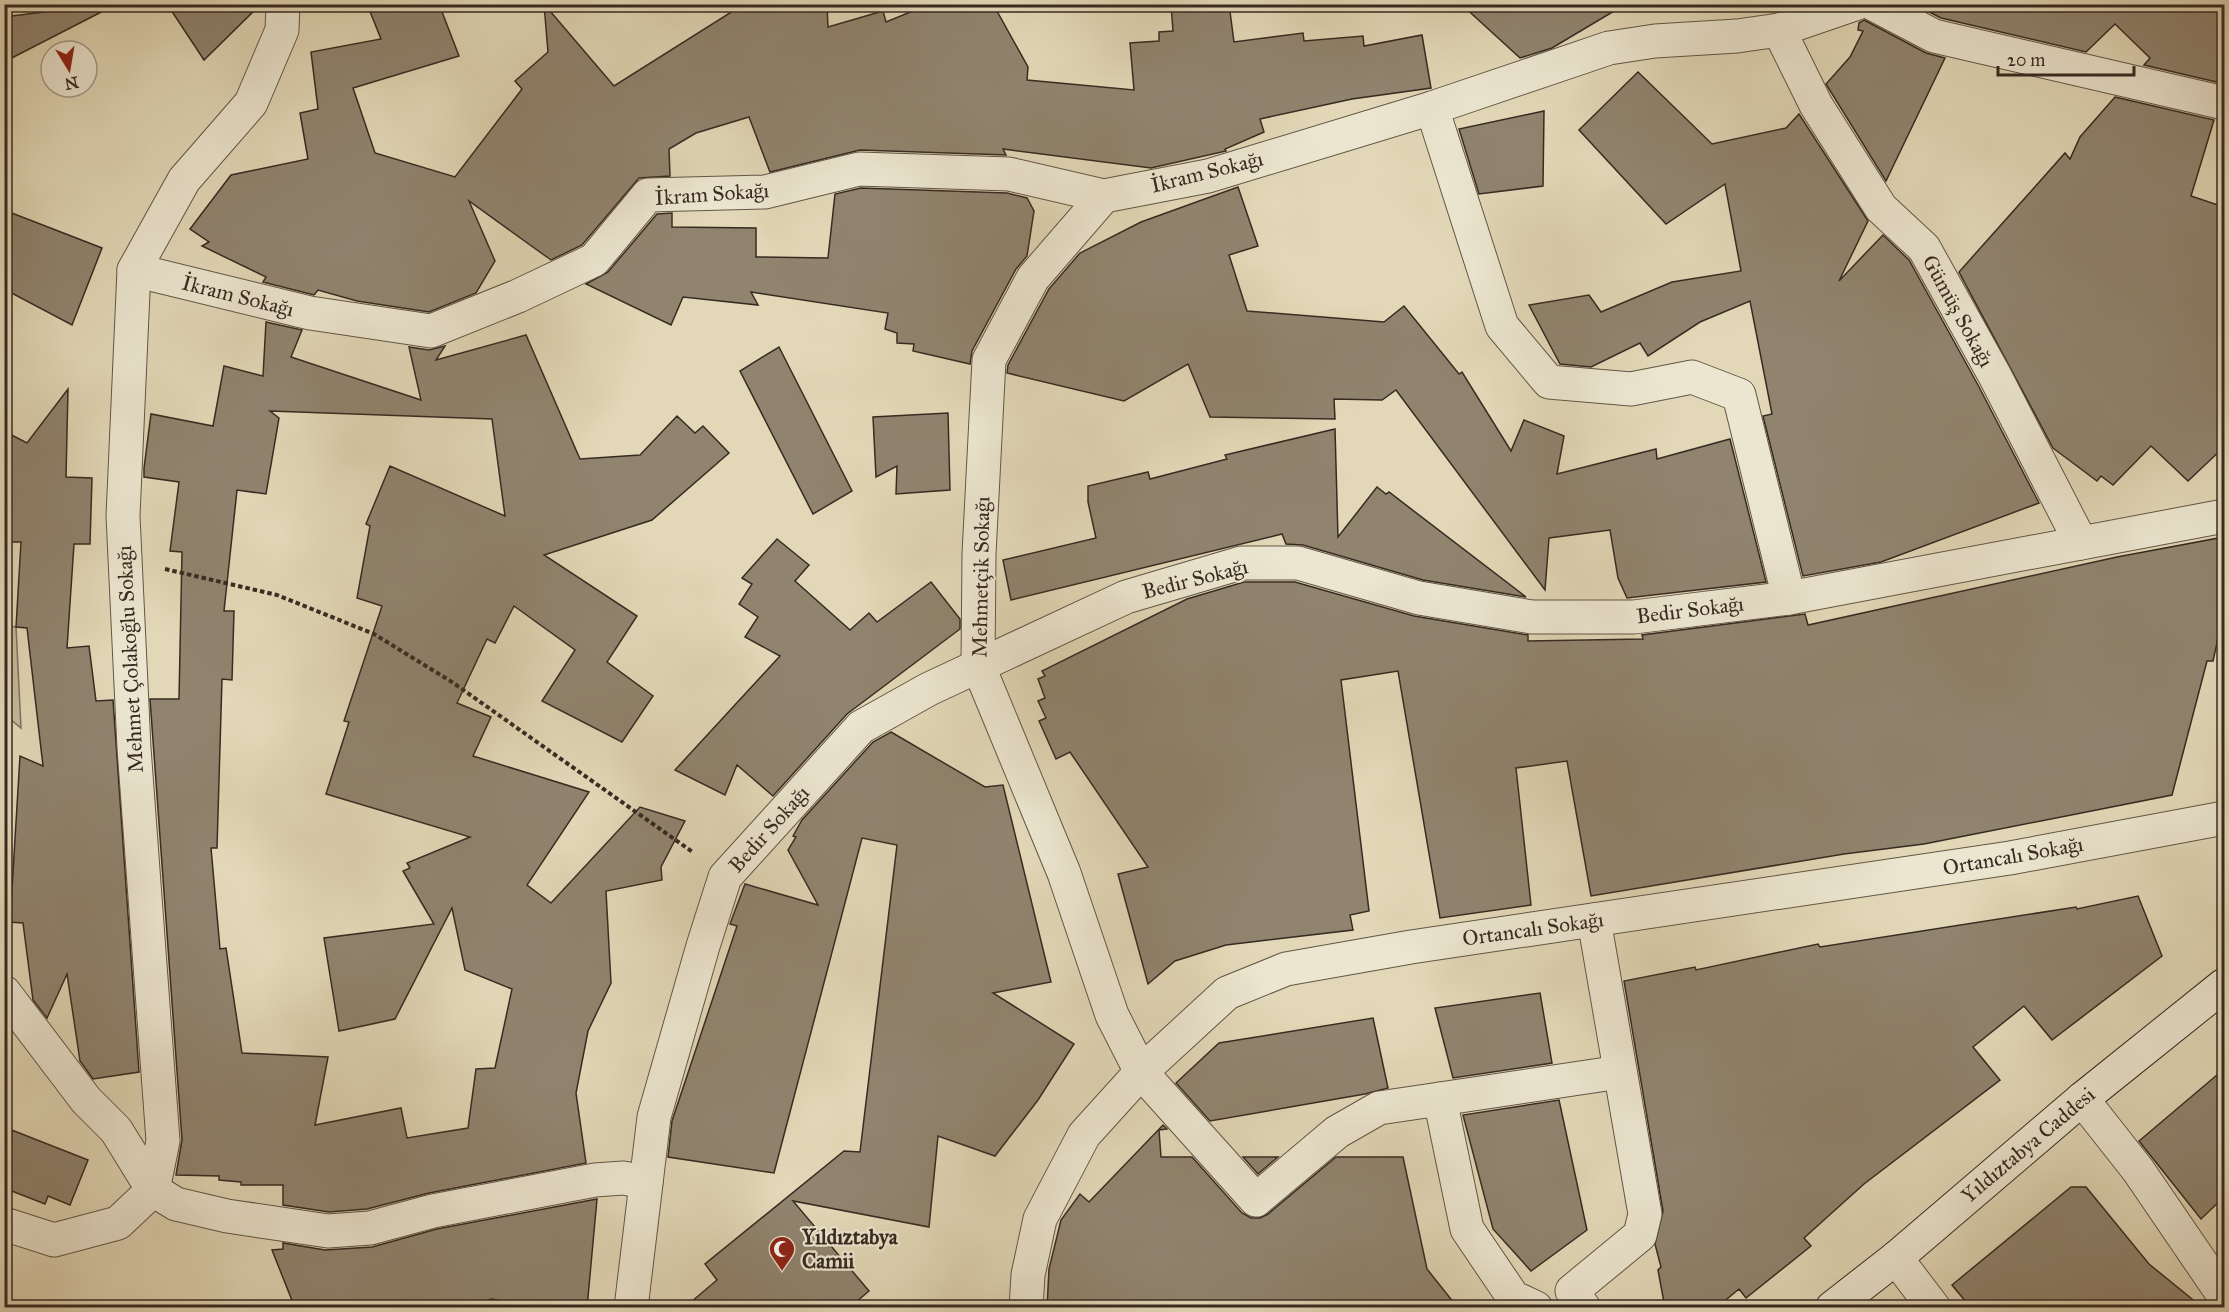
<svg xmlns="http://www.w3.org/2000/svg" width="2229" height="1312" font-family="'IM FELL Great Primer',serif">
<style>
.green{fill:#c5ba9e;stroke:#7e7260;stroke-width:1.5}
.building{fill:#90846f;stroke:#372a22;stroke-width:1.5;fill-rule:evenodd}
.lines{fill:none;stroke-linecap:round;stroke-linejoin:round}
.street-casing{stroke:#625647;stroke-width:35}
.secondary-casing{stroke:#372a22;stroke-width:35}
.path{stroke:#372a22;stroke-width:4;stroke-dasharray:4.5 3;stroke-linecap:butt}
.street{stroke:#ece6d0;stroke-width:33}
.secondary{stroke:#ece6d0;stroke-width:33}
.labels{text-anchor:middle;stroke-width:4.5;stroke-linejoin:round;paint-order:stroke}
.street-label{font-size:21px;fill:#372a22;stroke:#ece6d0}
.poi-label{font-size:21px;font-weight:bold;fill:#372a22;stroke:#ece6d0;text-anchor:start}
</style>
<rect width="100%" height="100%" fill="#e2d8b7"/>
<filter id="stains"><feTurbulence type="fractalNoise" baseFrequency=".00333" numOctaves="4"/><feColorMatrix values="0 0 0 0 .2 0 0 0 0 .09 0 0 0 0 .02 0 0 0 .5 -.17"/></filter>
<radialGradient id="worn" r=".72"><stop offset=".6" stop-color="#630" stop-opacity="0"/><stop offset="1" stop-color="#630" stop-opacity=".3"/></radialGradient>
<path class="green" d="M5,625l11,2 5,101 -16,-13z"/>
<g class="building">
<path d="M108,4l1,4 -105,54v-45z"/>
<path d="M167,4h94l-57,56z"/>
<path d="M367,4h72l20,52 -106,32 22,65 80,24 67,-88 -7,-8 33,-29 -4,-48 70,82 130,-82h83l1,23 55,-16 3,11 44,-18h63l35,63 -1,13 107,10 -4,-47 29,-2v-9l14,-1 -2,-27h58l5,38 69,-9 1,8 59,-5 1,10 58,-11 9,53 -79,11 -92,20 4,13 -39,17 1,2 -75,17 -148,-19 3,6 -146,-5 -90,22 -21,-55 -53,16 -27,16 1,27 -31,2 -57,67 -31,15 -82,-59 26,60 -19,32 -47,19 -72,-11 -39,-11 -4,5 -51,-13 3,-5 -64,-31 7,-4 -19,-13 41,-54 77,-16 -8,-46 18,-4 -7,-57 70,-13z"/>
<path d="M1461,4h165l-74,44 -32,10z"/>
<path d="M1914,4h283l27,6v57l-3,16 -77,-18 6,-7 -35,-34 -29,28 -145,-34z"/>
<path d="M1864,20l62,33 19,5 -59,123 -60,-97 24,-27 13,-26 -5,-1 1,-7z"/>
<path d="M1638,72l74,72 74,-16 13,-14 69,107 -29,60 44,-46 26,25 69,125 61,118 -158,59 -78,14 -40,-160 9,-2 -22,-113 -50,21 -52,34 -8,-13 -49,24 -31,-3 -31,-59 60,-10 12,17 71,-30 69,-11 -16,-87 -59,40 -87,-94z"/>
<path d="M2115,97l99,23 -23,76 33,11v240l-36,34 -37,-35 -38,39 -12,-9 -4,5 -44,-33 -94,-176 106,-119 5,6 10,-22z"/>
<path d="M1544,111l-1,75 -64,8 -20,-65z"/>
<path d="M1238,187l20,59 -29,9 18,56 137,11 20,-16 55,68 3,-2 49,79 13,-31 40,16 -7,38 99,-25 1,10 73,-20 36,143 -139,16 -9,-20 -8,-48 -61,8 -4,52 -149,-200 -14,10 -48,-1 1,20 -125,-2 -22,-53 -64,37 -117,-28 1,-8 41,-76 31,-36 61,-31z"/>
<path d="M861,188l146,5 20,5 7,13 -7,45 -11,13 -44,82 -2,13 -57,-13 1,-7 -17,-1v-10l-12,-4 3,-16 -137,-21 7,13 -75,-8 -12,28 -85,-41 22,-12 49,-58 15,-1v14l84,1v29l72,1 7,-64z"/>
<path d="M4,210l98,38 -30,77 -68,-36z"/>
<path d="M266,322l36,8 -11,27 130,43 -12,-53 20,3 16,-4 -9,14 90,-25 54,124 60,-4 37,-39 18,17 8,-7 26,27 -77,67 -108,35 93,61 -30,46 46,34 -31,46 -80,-41 33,-51 -61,-44 -19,37 -8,-4 -30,64 34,14 -18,39 116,36 -62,93 24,18 89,-96 45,14 -24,46 1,13 -56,11 5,92 -23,48 -12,62 10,70 -157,30 -62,16 -38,3 -46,-7v-20h-42v-3l-22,-2v-4l-43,-1 6,-35 -32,-441h29l3,-147 -12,-1 9,-69 -35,-5v-9l7,-54 62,12 11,-60 39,10zM270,411l222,8 13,97 -115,-50 -24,58 4,2 -13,72 25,8 -38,115 5,1 -23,72 144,43 -63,26 3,5 -7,3 31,53 -110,14 15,93 56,-12 57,-111 13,62 47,19 -17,79 -19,1 -8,59 -61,10 -6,-30 -86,17 13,-68 -86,-4 -16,-105 -6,1 -9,-101h6l5,-169 10,1 2,-69h-10l13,-121 29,4 13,-76z"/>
<path d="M779,347l73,144 -39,23 -73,-143z"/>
<path d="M68,389l-2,88 26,1 -2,66h-16l-7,104 22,-2 7,55 17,-1 26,372 -46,7 -13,-18 -13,-87 -20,44 -14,-18 -10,-77 -13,-1 10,-166 23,10 -16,-138 -11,-1 5,-85h-17v-111l23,12z"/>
<path d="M948,413l2,77 -54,4 1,-28 -21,11 -3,-60z"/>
<path d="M1335,429l3,108 39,-50 9,7 3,-2 137,105 -103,-17 -120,-35 -17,-1 -4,-10 -271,66 -8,-40 93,-22 -8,-36v-16l60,-14 2,7 77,-20 -2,-4z"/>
<path d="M2224,537v75l-11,49h-6l-35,134 -248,49 -80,10 -253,42 -24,-135 -51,7 15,137 -91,13 -42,-247 -57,9 28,231 -19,4 3,15 -127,15 -51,16 -27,23 -30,-110 30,-7 -78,-115 -14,7 -17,-38 7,-3 -8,-17 7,-3 -7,-19 7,-3 -3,-5 145,-72 57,-17h51l119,34 114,19v6l115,-2 -1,-4 163,-21 3,11 309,-68z"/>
<path d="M777,539l32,26 -14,16 55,49 19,-17 8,9 54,-40 29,37v10l-113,85 -74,82 -36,-31 -12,30 -50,-25 105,-114 -35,-19 13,-20 -19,-13 13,-20 -10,-6z"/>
<path d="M891,732l94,55 18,-2 48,197 -58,11 81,51 -36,56 -43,56 -57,-20 -9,91 -136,-26 76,90 -20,17h-165l33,-28 -12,-16 139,-113 16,1 37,-307 -35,-7 -88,335 -106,-16 4,-36 65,-195 -7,-2 15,-40 73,21 -30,-55 8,-13 -3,-1 9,-16 71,-78z"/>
<path d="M2138,896l24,60 -110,84 -28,-34 -51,41 27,33 -136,104 -60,54 7,8 -65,52 -7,-9 -23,19h-51l-7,-38 3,-3 -6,-23 8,-33 -39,-230 71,-14 1,3 122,-26 2,3 256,-40 1,2z"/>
<path d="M1540,993l12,70 -99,15 -18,-70z"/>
<path d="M1373,1018l15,70 -23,6 -155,27 -34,-38 43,-40z"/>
<path d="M2224,1069v128l-23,22 -62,-78z"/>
<path d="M1559,1100l28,130 -56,41 -38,-42 -30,-114z"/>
<path d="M1163,1125l4,4 -8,1 2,27h31l50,56 9,5h9l8,-4 68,-57h67l24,112 31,39h-411l2,-39 12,-49 19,-26 9,8z"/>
<path d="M4,1127l84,33 -18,45 -22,-9 -3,8 -41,-16z"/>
<path d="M1243,1157h35l-20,17z"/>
<path d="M2071,1187h15l63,77 54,44h-232l-19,-23z"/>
<path d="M597,1199l-10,109h-44l-52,-9 -25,9h-171l-23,-58 11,-1v-6l42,7 47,-3 65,-18z"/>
</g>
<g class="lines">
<g class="street-casing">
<g id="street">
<path d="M1873,4l61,32 290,67"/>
<path d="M1779,30l37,75 65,103 43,40 71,128 86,167"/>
<path d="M1432,108l70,218 47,56 82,7 61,-12 47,18 50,203"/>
<path d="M1104,196l-71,82 -44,82 -10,194 -1,111 86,208 48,142 29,57 115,128 81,-68 42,-24 61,-9 27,130 46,68 23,11"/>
<path d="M134,270l176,43 121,18 87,-35 76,-36 54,-65 117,-3 94,-23 150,5 95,22 104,-20 224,-68 177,-60 46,-7 82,-5 42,-6 76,-26"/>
<path d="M4,992l82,108 30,30 37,60 23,14 51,12 101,15 42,-3 63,-17 162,-31 28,-2 23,4"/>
<path d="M1440,1099l180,-27"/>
<path d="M2082,1099l56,71 86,126"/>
<path d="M4,1224l50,16 64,-17 35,-33 10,-49 -29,-393 -11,-232 11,-246 50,-90 67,-77 31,-73 1,-26"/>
<path d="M1896,1258l38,50"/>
<path d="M631,1308l23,-191 49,-171 22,-69 136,-150 68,-38 197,-92 115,-34h57l121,35 113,19h102l155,-19 435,-82"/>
<path d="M1026,1308l2,-33 12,-56 44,-84 57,-63 86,-79 59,-24 125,-22 599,-89 214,-40"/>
<path d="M1584,1308l-12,-17 68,-56 5,-21 -51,-294"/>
</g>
</g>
<g class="secondary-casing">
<path id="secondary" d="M1832,1308l64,-50 186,-159 142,-114"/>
</g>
<path class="path" d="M165,569l112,26 97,39 78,48 242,171"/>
<use href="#street" class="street"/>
<use href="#secondary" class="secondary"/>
</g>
<defs>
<g id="mosque-pin" transform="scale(1.35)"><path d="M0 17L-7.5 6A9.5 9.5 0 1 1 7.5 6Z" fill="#8f2418" stroke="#ece6d0"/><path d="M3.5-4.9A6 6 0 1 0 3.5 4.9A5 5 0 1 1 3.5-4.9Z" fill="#fff"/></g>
</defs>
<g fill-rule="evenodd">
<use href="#mosque-pin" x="782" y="1249"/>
</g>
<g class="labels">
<g class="street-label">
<text transform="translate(1207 172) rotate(-14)" y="7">İkram Sokağı</text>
<text transform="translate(712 194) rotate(-4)" y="7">İkram Sokağı</text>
<text transform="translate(238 296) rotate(14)" y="7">İkram Sokağı</text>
<text transform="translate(1958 311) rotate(61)" y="7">Gümüş Sokağı</text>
<text transform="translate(981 577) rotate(-89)" y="7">Mehmetçik Sokağı</text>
<text transform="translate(1195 579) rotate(-14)" y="7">Bedir Sokağı</text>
<text transform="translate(1690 610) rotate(-7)" y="7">Bedir Sokağı</text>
<text transform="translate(130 659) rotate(-93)" y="7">Mehmet Çolakoğlu Sokağı</text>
<text transform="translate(769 829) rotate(-48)" y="7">Bedir Sokağı</text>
<text transform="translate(2013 856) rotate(-10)" y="7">Ortancalı Sokağı</text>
<text transform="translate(1533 929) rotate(-8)" y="7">Ortancalı Sokağı</text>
<text transform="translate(2028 1145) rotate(-40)" y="7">Yıldıztabya Caddesi</text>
</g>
<g class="poi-label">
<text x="802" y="1244">Yıldıztabya<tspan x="802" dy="24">Camii</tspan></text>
</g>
</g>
<rect width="2229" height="1312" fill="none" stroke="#e2d8b7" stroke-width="24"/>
<rect x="6" y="6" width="2217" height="1300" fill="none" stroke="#372a22" stroke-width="3"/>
<rect x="12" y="12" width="2205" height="1288" fill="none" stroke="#372a22" stroke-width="1.5"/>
<g transform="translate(69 69) rotate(169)"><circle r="28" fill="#ece6d0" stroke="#a49b8a" stroke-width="1.5"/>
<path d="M0-4.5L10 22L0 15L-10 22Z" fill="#8f2418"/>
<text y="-9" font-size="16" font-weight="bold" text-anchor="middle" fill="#372a22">N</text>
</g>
<path d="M1998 66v9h136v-9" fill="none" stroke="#372a22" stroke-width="3"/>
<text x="2007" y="66" font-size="18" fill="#372a22" stroke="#ece6d0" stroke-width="4.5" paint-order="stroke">20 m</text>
<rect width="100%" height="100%" filter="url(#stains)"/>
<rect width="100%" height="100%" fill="url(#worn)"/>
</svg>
